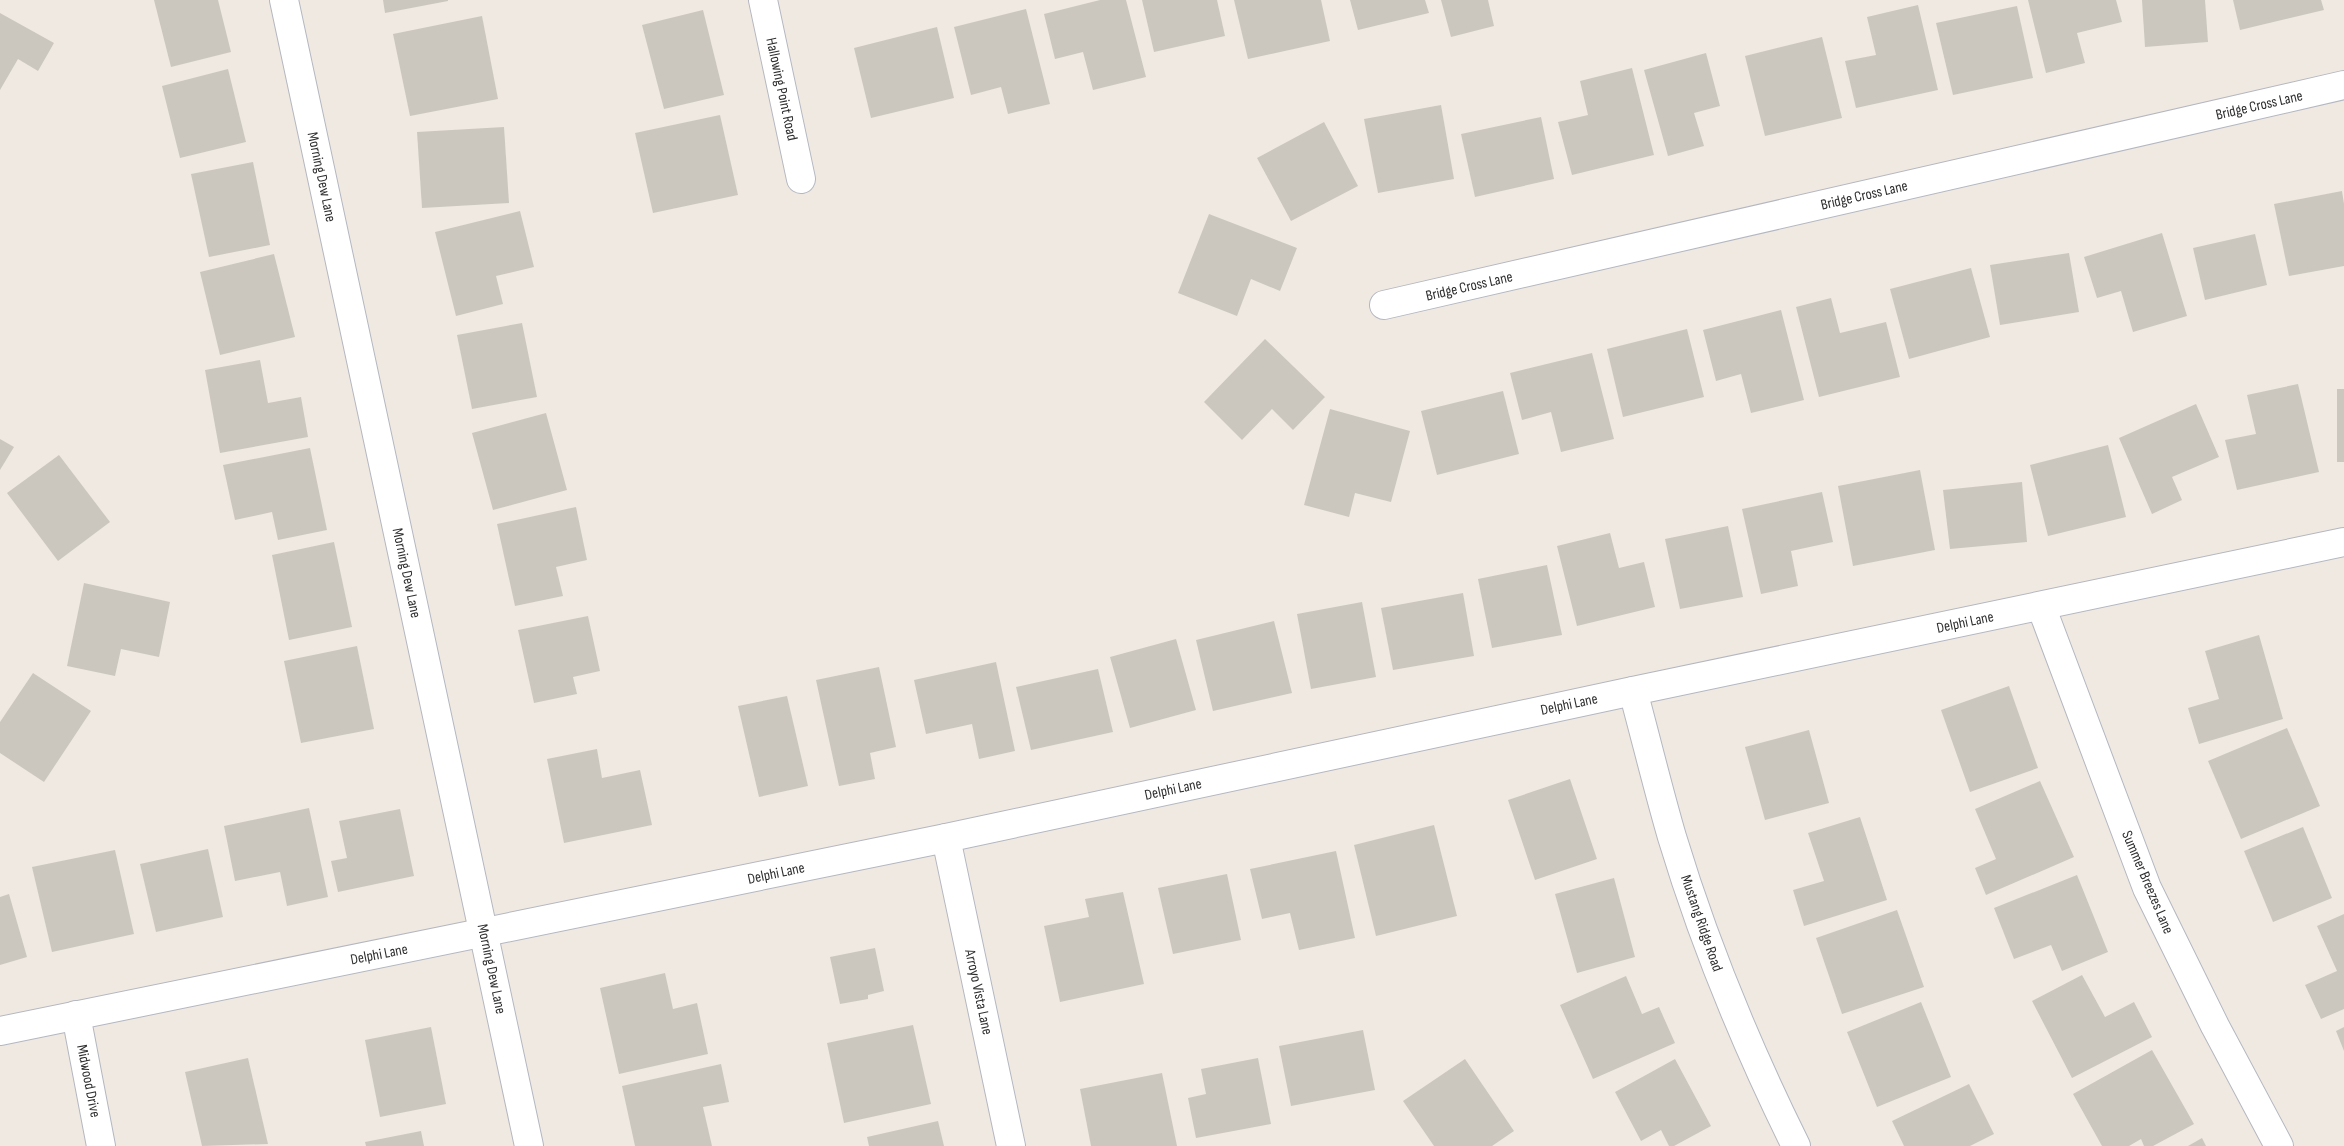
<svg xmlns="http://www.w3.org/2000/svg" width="2344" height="1146" font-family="'Sofia Sans Condensed',sans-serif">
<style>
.building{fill:#cbc7bf}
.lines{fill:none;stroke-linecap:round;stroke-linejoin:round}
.minor-casing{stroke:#b4b7c1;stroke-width:30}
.minor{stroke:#fff;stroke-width:28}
.labels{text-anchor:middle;stroke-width:5;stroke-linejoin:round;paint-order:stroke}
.street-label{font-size:15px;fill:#2e2e2e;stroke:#fff}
</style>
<rect width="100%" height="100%" fill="#efe9e1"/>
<g class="building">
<path d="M154,0h64l13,52 -60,15z"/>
<path d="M383,0h65v1l-63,12z"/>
<path d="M1100,0h26l20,77 -53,13 -10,-38 -28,7 -11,-45z"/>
<path d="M1142,0h75l8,36 -71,16z"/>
<path d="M1234,0h87l9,41 -82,18z"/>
<path d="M1350,0h75l4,13 -71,17z"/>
<path d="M1441,0h47l6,26 -43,11z"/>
<path d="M2028,0h88l6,22 -45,11 8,30 -39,10z"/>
<path d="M2142,0h63l3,42 -63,5z"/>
<path d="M2233,0h88l3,10 -84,20z"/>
<path d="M1918,5l20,85 -82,18 -11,-47 31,-6 -9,-38z"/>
<path d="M2017,6l16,72 -80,17 -17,-72z"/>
<path d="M1026,9l24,95 -42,10 -7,-27 -30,8 -17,-68z"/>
<path d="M703,10l21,85 -60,14 -22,-84z"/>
<path d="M0,13l54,30 -16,28 -20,-12 -18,31z"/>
<path d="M482,16l16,83 -88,17 -17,-82z"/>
<path d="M937,27l17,71 -83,20 -17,-70z"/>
<path d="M1822,37l20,81 -77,18 -20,-80z"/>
<path d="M1706,53l14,53 -26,7 10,33 -36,10 -24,-86z"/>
<path d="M1632,68l22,87 -82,20 -14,-53 30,-7 -8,-34z"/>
<path d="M228,69l18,73 -66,16 -18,-72z"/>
<path d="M1441,105l13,74 -76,14 -14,-74z"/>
<path d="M720,115l18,80 -85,18 -18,-80z"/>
<path d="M1541,117l13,62 -79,18 -14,-63z"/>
<path d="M1324,122l34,64 -67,35 -34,-63z"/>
<path d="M504,127l5,76 -87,5 -5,-76z"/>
<path d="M253,162l17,83 -61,12 -18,-83z"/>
<path d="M2342,191l2,13v62l-55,10 -15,-72z"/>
<path d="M520,211l14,56 -38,9 7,28 -47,12 -21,-84z"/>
<path d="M1209,214l88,34 -17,43 -29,-12 -14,37 -59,-23z"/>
<path d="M2162,233l25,83 -54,16 -12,-41 -24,7 -13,-41z"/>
<path d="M2255,234l12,51 -62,15 -12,-52z"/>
<path d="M2069,253l10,59 -79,13 -10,-60z"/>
<path d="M274,254l21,83 -75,18 -20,-83z"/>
<path d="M1971,268l19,69 -81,22 -19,-70z"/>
<path d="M1831,298l9,35 46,-11 14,55 -81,20 -23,-90z"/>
<path d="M1781,310l23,90 -53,13 -10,-39 -25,7 -13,-51z"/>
<path d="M522,323l15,74 -65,12 -15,-74z"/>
<path d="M1687,329l17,68 -81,20 -16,-68z"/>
<path d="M1265,339l60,58 -32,33 -21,-21 -30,31 -38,-38z"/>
<path d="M1592,353l22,86 -53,13 -10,-40 -29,8 -12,-47z"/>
<path d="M260,360l8,43 33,-6 7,40 -88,16 -15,-83z"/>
<path d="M2298,384l21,88 -82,18 -12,-50 31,-6 -9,-39z"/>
<rect x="2337" y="389" width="7" height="73"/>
<path d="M1503,391l16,63 -82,21 -16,-64z"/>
<path d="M2196,404l23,53 -47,20 10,23 -30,14 -33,-76z"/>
<path d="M1330,409l80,22 -19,71 -36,-9 -6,24 -45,-12z"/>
<path d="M546,413l21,77 -74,20 -21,-77z"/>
<path d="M0,439l14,8 -14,23z"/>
<path d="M2108,445l18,72 -78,19 -18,-71z"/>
<path d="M310,448l17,82 -49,10 -6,-28 -37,8 -12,-55z"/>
<path d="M59,455l51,67 -52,39 -51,-68z"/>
<path d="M1920,470l15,80 -82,16 -15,-80z"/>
<path d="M2022,482l5,60 -77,7 -7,-59z"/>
<path d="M1822,492l11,50 -42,9 7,35 -37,8 -19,-85z"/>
<path d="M576,507l11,53 -31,7 7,29 -48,10 -18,-82z"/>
<path d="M1728,526l15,71 -63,12 -15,-70z"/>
<path d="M1610,533l9,35 25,-6 11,45 -78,19 -20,-80z"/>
<path d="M334,542l18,85 -63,13 -17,-85z"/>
<path d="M1547,565l15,70 -70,13 -14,-69z"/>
<path d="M84,583l86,19 -11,55 -38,-8 -6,27 -48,-10z"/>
<path d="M1463,593l11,63 -81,14 -12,-62z"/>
<path d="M1362,602l14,75 -65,12 -14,-75z"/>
<path d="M588,616l12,55 -27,6 4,17 -43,9 -16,-73z"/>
<path d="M1274,621l18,72 -79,18 -17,-71z"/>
<path d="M2259,635l24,84 -84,25 -11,-36 31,-9 -14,-48z"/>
<path d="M1176,639l20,71 -66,18 -20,-71z"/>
<path d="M357,646l17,83 -73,14 -17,-82z"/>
<path d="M996,662l19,89 -36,8 -7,-35 -46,10 -12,-54z"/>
<path d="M879,667l17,80 -26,6 5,26 -36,7 -23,-106z"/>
<path d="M1098,669l15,63 -82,18 -15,-63z"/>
<path d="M33,673l58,38 -47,71 -44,-29v-31z"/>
<path d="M2009,686l29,82 -68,24 -29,-82z"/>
<path d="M787,696l21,90 -49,11 -21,-91z"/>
<path d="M2287,728l33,78 -79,33 -33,-78z"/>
<path d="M1809,730l20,73 -64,17 -20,-73z"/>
<path d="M597,749l5,29 38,-8 12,55 -88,18 -17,-84z"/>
<path d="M1570,779l27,80 -62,21 -27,-80z"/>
<path d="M2040,781l34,76 -88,38 -11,-27 21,-9 -21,-50z"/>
<path d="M309,808l19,89 -41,9 -7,-34 -45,9 -11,-55z"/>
<path d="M400,809l14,67 -76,16 -7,-31 16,-3 -8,-37z"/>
<path d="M1860,817l27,83 -83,26 -11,-36 31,-9 -16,-48z"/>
<path d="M1434,825l23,91 -81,20 -22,-91z"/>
<path d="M2303,827l29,71 -59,24 -29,-71z"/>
<path d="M208,849l15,68 -67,15 -16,-68z"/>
<path d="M115,850l19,84 -82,18 -20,-85z"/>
<path d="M1336,851l19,87 -56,12 -9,-37 -28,6 -12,-50z"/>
<path d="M1227,874l14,66 -68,14 -15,-66z"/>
<path d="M2077,875l31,77 -46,19 -11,-26 -37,14 -20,-51z"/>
<path d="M1614,878l21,79 -58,16 -22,-79z"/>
<path d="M1123,892l21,92 -84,18 -16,-76 45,-9 -4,-18z"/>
<path d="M9,894l18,63 -27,8v-68z"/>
<path d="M1897,910l27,77 -82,27 -26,-76z"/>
<path d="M2344,914v95l-23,10 -16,-34 32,-14 -20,-45z"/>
<path d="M875,948l9,43 -16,4v4l-28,5 -10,-47z"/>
<path d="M665,973l8,36 24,-6 11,51 -89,20 -19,-86z"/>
<path d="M2082,975l23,42 29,-15 18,35 -80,41 -40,-77z"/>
<path d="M1626,976l16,38 17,-7 16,36 -82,36 -33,-74z"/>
<path d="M1921,1002l30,75 -74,30 -30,-75z"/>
<path d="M913,1025l18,79 -87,19 -17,-80z"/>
<path d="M431,1027l15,77 -66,13 -15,-77z"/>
<path d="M2344,1027v24l-8,-20z"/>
<path d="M1363,1030l12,60 -84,16 -12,-60z"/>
<path d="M2152,1050l42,74 -41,22h-9l-3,-7 -12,7h-27l-29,-52z"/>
<path d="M248,1058l20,86 -66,2 -17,-74z"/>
<path d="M1258,1058l13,66 -75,14 -8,-40 18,-4 -5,-25z"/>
<path d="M1465,1059l49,72 -22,15h-58l-31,-45z"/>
<path d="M1675,1059l36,67 -37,20h-5l-8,-16 -20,11 -26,-49z"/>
<path d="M721,1064l8,38 -26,5 9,39h-77l-13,-60z"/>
<path d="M1162,1073l15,73h-86l-11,-57z"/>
<path d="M1969,1084l25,50 -24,12h-66l-12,-25z"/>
<path d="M938,1121l6,25h-75l-2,-9z"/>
<path d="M421,1131l3,15h-58l-1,-4z"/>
<path d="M2202,1138l4,8h-18z"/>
</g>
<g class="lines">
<g class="minor-casing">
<g id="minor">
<path d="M284,0l245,1146"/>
<path d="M763,0l38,179"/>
<path d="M1384,305l960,-220"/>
<path d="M2041,606l106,282 68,138 64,120"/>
<path d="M1633,691c13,48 25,98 39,146 32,106 75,210 124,309"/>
<path d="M946,838l65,308"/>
<path d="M76,1015l25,131"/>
<path d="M0,1031l946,-193 687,-147 711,-149"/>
</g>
</g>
<use href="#minor" class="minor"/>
</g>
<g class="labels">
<g class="street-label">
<text transform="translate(782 89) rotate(78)" y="5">Hallowing Point Road</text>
<text transform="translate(2259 105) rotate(-13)" y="5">Bridge Cross Lane</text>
<text transform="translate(322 177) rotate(78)" y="5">Morning Dew Lane</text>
<text transform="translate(1864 195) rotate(-13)" y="5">Bridge Cross Lane</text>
<text transform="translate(1469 286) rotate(-13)" y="5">Bridge Cross Lane</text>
<text transform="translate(407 573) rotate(78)" y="5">Morning Dew Lane</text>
<text transform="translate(1965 622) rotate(-12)" y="5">Delphi Lane</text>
<text transform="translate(1569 704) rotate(-12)" y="5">Delphi Lane</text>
<text transform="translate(1173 789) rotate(-12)" y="5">Delphi Lane</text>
<text transform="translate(776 873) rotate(-12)" y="5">Delphi Lane</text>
<text transform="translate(2148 882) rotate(67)" y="5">Summer Breezes Lane</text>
<text transform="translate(1702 923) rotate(71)" y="5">Mustang Ridge Road</text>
<text transform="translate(379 954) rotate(-11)" y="5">Delphi Lane</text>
<text transform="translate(492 969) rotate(78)" y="5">Morning Dew Lane</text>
<text transform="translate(979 992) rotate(78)" y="5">Arroyo Vista Lane</text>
<text transform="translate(89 1081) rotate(79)" y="5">Midwood Drive</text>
</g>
</g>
</svg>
